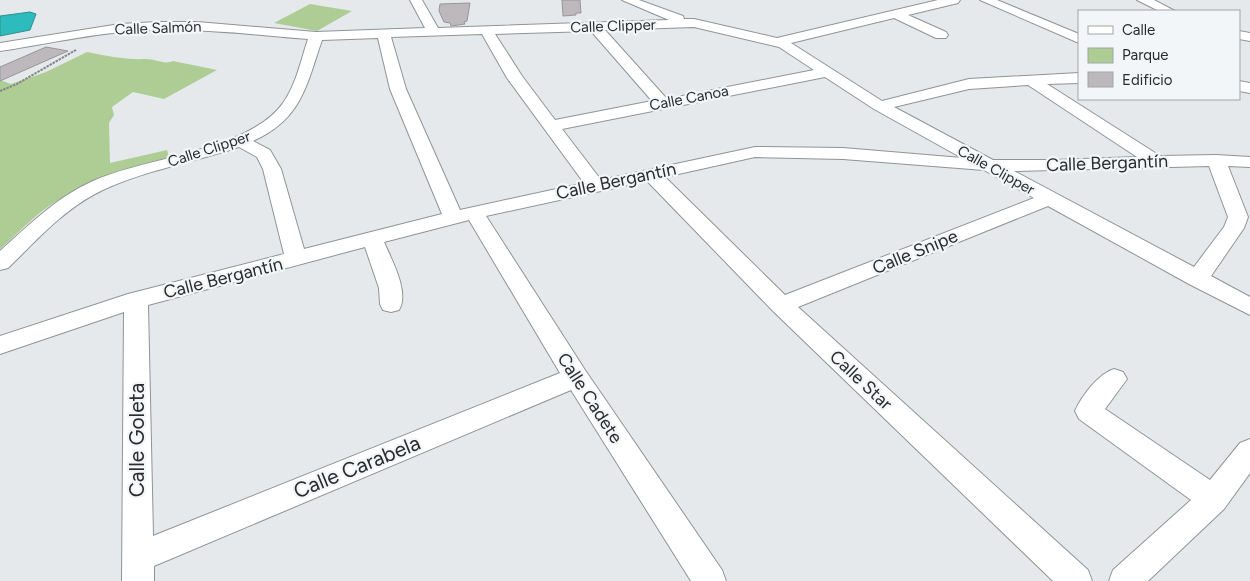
<svg xmlns="http://www.w3.org/2000/svg" width="1250" height="581" font-family="Figtree,sans-serif">
<style>
.green{fill:#aecd95}
.water{fill:#2dbbbd;stroke:#2c9092}
.building{fill:#bcb8bb;stroke:#989597}
.lines{fill:none;stroke-linecap:round;stroke-linejoin:round}
.minor-casing{stroke:#909496;stroke-width:2}
.path{stroke:#838687;stroke-width:2;stroke-dasharray:2.5 1;stroke-linecap:butt}
.minor{fill:#fff;fill-rule:evenodd}
.labels{text-anchor:middle;stroke-width:4.5;stroke-linejoin:round;paint-order:stroke}
.far-street-label{font-size:15px;fill:#2a2b2c;stroke:#f2f6f8}
.street-label{font-size:18px;fill:#2a2b2c;stroke:#f2f6f8}
.near-street-label{font-size:21px;fill:#2a2b2c;stroke:#f2f6f8}
</style>
<rect width="100%" height="100%" fill="#e5e9eb"/>
<g class="green">
<path d="M310,4l42,7 -35,20 -43,-8z"/>
<path d="M87,52c20,4 39,8 59,7 10,0 18,6 27,2l44,9 -53,29 -31,-7 -21,15 2,8 -5,8 1,40 57,-13 2,7c-42,13 -83,25 -120,49 -17,12 -33,29 -49,43v-169l11,4 35,-12z"/>
</g>
<path class="water" d="M30,12l6,2 -6,16 -30,6v-20z"/>
<g class="building">
<path d="M562,0h18l1,13h-5v2l-13,1z"/>
<path d="M470,3l-3,18 -3,1 1,2 -14,2 -1,-3 -6,-1 -5,-11 1,-7z"/>
<path d="M46,47l22,4 -68,30v-14z"/>
</g>
<g class="lines">
<g class="minor-casing">
<g id="minor">
<path d="M410,0h12l16,28 231,-8 -47,-20h17l44,16 1,3h10l83,19 161,-38h22l-2,3 -50,12 38,17 2,3 -2,3h-10l-42,-20 -103,25 91,58 87,-22 110,-6v10l-32,1 113,72 56,-1 34,2v10l-22,-1 20,51 -4,11 -33,48 39,21v18l-61,-31 -141,-78 -250,101 290,263 4,11h-39l-280,-270 -126,-130 -161,35 99,154 137,200 4,11h-35l-120,-191 -417,176v15h-32l2,-269 -124,42v-18l128,-42 156,-40 -21,-85 -6,-12 -18,-10c-47,16 -100,24 -144,47 -34,18 -60,48 -87,74l-8,2v-19c29,-26 57,-54 93,-70 53,-24 156,-30 190,-78 13,-18 18,-43 25,-64 -62,-5 -125,-13 -187,-7 -40,4 -81,13 -121,19v-8l120,-19 38,-2h39l119,10 109,-4zM694,27l85,20 35,23 -147,29 -62,-69zM591,31l61,70 -97,19 -33,-44 -27,-42zM482,34l25,44 77,105 -124,27 -54,-121 -15,-52zM378,38l12,51 52,125 -138,35 -23,-80 -11,-19 -17,-9c49,-22 53,-55 69,-101zM825,77l49,32 88,49 -119,-10 -88,-1 -154,33 -39,-51zM1028,85l109,72 -83,3h-61l-99,-53 75,-18zM755,157l88,2 141,11 50,28 -249,97 -120,-118zM1209,166l19,51 -4,10 -30,40 -180,-96zM469,220l91,153 -407,163 -5,-231 217,-58 14,41 1,16 3,6 8,2 8,-2c11,-18 -8,-51 -15,-68z"/>
<path d="M980,0h17l82,34v9z"/>
<path d="M1137,0h17l21,11h-16z"/>
<path d="M1239,31l11,2v8l-11,-2z"/>
<path d="M1239,81l11,2v10l-11,-2z"/>
<path d="M1114,369l9,3 4,7 -22,30 105,71 30,-37 10,-4v34l-26,36 -76,72h-39l4,-11 78,-70 -112,-81 -4,-8c7,-15 23,-37 39,-42z"/>
</g>
</g>
<path class="path" d="M0,91l17,-7 59,-34"/>
<use href="#minor" class="minor"/>
</g>
<g class="labels">
<g class="far-street-label">
<text transform="translate(613 26) rotate(-2)" y="5">Calle Clipper</text>
<text transform="translate(158 28) rotate(-2)" y="5">Calle Salmón</text>
<text transform="translate(689 98) rotate(-11)" y="5">Calle Canoa</text>
<text transform="translate(209 149) rotate(-18)" y="5">Calle Clipper</text>
<text transform="translate(996 170) rotate(29)" y="5">Calle Clipper</text>
</g>
<g class="street-label">
<text transform="translate(1107 163) rotate(-2)" y="6">Calle Bergantín</text>
<text transform="translate(616 181) rotate(-12)" y="6">Calle Bergantín</text>
<text transform="translate(915 252) rotate(-22)" y="6">Calle Snipe</text>
<text transform="translate(223 278) rotate(-14)" y="6">Calle Bergantín</text>
<text transform="translate(861 380) rotate(43)" y="6">Calle Star</text>
<text transform="translate(590 398) rotate(57)" y="6">Calle Cadete</text>
</g>
<g class="near-street-label">
<text transform="translate(137 440) rotate(-90)" y="7">Calle Goleta</text>
<text transform="translate(357 467) rotate(-22)" y="7">Calle Carabela</text>
</g>
</g>
<rect x="1078" y="10" width="162" height="90" fill="#f2f6f8" stroke="#a2a5a6"/>
<rect x="1088" y="26" width="25" height="8" fill="#ffffff" stroke="#a2a5a6"/>
<text x="1122" y="35" font-size="15" fill="#2a2b2c">Calle</text>
<rect x="1088" y="48" width="25" height="15" fill="#aecd95" stroke="#a2a5a6"/>
<text x="1122" y="60" font-size="15" fill="#2a2b2c">Parque</text>
<rect x="1088" y="72" width="25" height="15" fill="#bcb8bb" stroke="#a2a5a6"/>
<text x="1122" y="85" font-size="15" fill="#2a2b2c">Edificio</text>
</svg>
